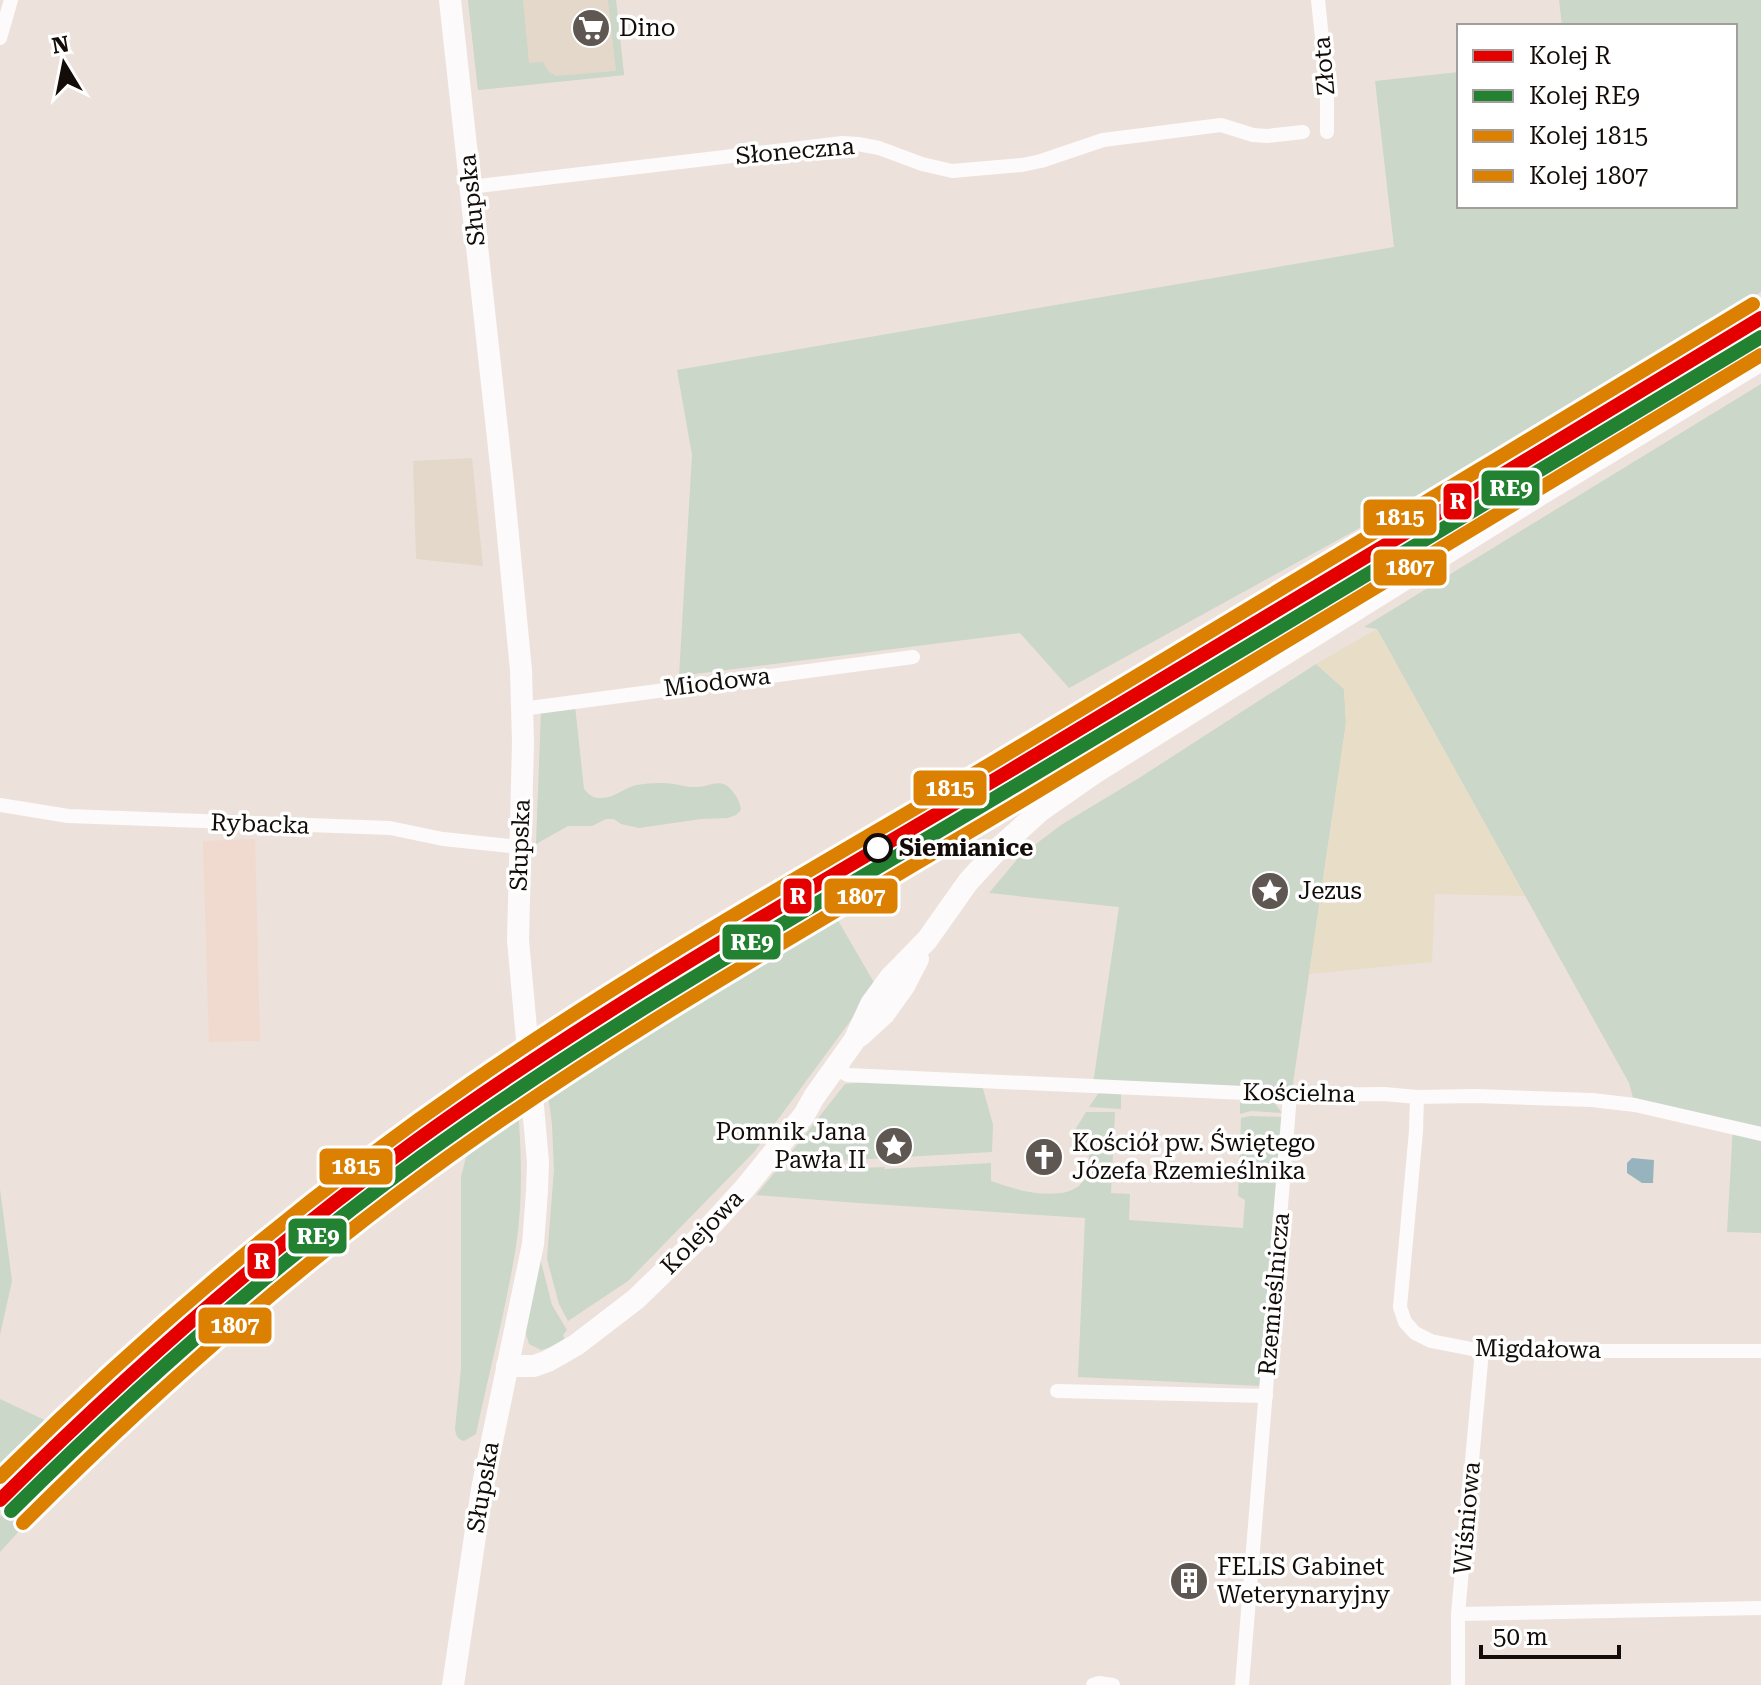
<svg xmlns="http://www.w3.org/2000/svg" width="1761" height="1685" font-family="'Roboto Serif',serif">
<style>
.commercial{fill:#e4d8ca}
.built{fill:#f0d9ce}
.green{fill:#cad7c9}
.sand{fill:#e8ddc6}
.water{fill:#97b4be}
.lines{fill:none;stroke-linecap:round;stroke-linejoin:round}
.street{stroke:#fcfafa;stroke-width:14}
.secondary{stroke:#fcfafa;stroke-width:22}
.rail-1-casing{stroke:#fff;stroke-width:20}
.rail-2-casing{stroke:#fff;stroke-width:20}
.rail-3-casing{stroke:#fff;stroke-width:20}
.rail-4-casing{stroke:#fff;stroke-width:20}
.rail-1{stroke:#e50000;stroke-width:14}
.rail-2{stroke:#238132;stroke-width:14}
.rail-3{stroke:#dc8001;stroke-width:14}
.rail-4{stroke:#dc8001;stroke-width:14}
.stop-dot{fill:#fff;stroke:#130c08;stroke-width:4}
.labels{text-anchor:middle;stroke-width:7;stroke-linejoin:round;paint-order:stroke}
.poi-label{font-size:24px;fill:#130c08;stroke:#fff;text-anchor:start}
.street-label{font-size:24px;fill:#130c08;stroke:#fff}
.stop-label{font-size:24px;font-weight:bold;fill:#130c08;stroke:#fff;text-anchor:start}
.line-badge{stroke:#fff;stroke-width:3}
.badge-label{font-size:22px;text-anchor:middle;font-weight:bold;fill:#fff}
</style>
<rect width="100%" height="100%" fill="#ede1db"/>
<g class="commercial">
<path d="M468,0h148l8,75 -146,15z"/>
<path d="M472,458l11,108 -67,-7 -3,-98z"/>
</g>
<path class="built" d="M255,839l5,202 -51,1 -6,-201z"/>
<g class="green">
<path d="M468,0h55l6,63 14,-1 5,9 8,5 60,-5 -8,-71h8l8,75 -146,15z"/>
<path d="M1559,0h202v292l-247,151 -445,245 -49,-55 -341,43 13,-221 -15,-85 717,-123 -19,-166 84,-9v134h276v-180h-173z"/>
<path d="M1761,384v849l-34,-1 6,-106 -98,-21 -6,-22 -252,-454 -13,-2z"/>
<path d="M1316,664l28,25 2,34 -54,367 -199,-6 26,-177 -130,-14 30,-36 42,-32 78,-47z"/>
<path d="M575,706l9,83c5,6 9,9 16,9 13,1 24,-10 36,-13 13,-2 26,-3 38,-1 7,1 13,3 19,3 17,1 28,-12 40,5 5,6 7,11 8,18l-5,5 -8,3 -27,1 -62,9 -18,-4 -7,-5h-8l-14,7h-24l-32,18 5,-133z"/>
<path d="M836,917l40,69 -122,166 -126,129 -60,40 -9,-17 -12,-45 7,-89 -2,-46 -4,-28z"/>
<path d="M857,1083l125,2 11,40 -1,27 -210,12 63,-80z"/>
<path d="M516,1086c5,53 8,107 0,160 -10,63 -27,126 -40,188l-12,7c-7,-2 -8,-6 -9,-12l6,-61v-191l12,-48 8,-21z"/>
<path d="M1100,1091l21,1v17l-32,-2z"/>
<path d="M1240,1097l33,4 9,12 -31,-2 -11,3z"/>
<path d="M1086,1112h29l-4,81 19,1 -1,26 114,8 2,-28 -7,-4 3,-78 10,-2 31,1 -21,269 -183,-9 7,-159 -227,-15 -102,-8 20,-24 109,-4 -1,2 107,-6v18c23,8 45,15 70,12 34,-4 36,-42 14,-63z"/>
<path d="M0,1189l12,92 -12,54z"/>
<path d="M540,1258l12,47 15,25 -4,5 2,5 -11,6 -13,4 -12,-6 -4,-13z"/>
<path d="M0,1399l51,24 -51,50z"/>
<path d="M71,1437l17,12 -28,37 -60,66v-35l38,-40z"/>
</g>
<path class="sand" d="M1377,629l148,267 -90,-2 -3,68 -123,12 37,-251 -2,-34 -28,-25z"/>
<path class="water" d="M1632,1158l22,2 -1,23h-11l-15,-10v-10z"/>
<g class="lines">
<g class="street">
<path d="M1318,0l9,87v45"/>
<path d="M0,38l11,-38"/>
<path d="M470,187l372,-44 16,1 21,4 43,16 30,7 70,-6 19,-4 62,-21 118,-15 32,10 14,1 36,-4"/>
<path d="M522,709l391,-52"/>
<path d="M0,805l68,11 322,12 53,11 77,8"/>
<path d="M835,1068l13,7 442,20 94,-1 33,3 58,-1 117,4 43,5 126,29"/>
<path d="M1417,1097l-1,34 -16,176 5,15 10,11 16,8 51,10h279"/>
<path d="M1057,1391l209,5"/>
<path d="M1458,1614l303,-6"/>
<path d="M1093,1685l6,-2 14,2"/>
<path d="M1242,1685l48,-590"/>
<path d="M1458,1685v-71l24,-263"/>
</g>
<g class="secondary">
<path d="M450,0l53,484 18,186 2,73 -5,197 20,222 -1,29 -4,53 -51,245 -29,196"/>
<path d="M860,1036l24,-22 20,-28 14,-27"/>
<path d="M507,1366h27l14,-5 28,-16 60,-46 68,-66 41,-45 59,-73 10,-18 40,-56 17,-37 19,-26 37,-38 41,-58 32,-35 40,-36 56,-39 442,-276 223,-136"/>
</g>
<g class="rail-1-casing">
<path id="rail-1" d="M0,1500c129,-128 265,-249 412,-356 188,-136 390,-250 589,-368 254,-151 507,-305 760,-458"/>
</g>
<g class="rail-2-casing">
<path id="rail-2" d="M11,1511c128,-127 263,-247 410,-354 189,-137 394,-251 594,-371 249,-149 498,-299 746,-449"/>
</g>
<g class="rail-3-casing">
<path id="rail-3" d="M0,1477c146,-145 302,-278 472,-395 169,-117 349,-217 525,-322 253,-151 504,-304 756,-456"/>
</g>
<g class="rail-4-casing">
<path id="rail-4" d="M23,1523c127,-127 261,-246 406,-352 188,-137 392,-250 591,-369 247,-148 494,-297 741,-447"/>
</g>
<use href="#rail-1" class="rail-1"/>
<use href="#rail-2" class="rail-2"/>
<use href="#rail-3" class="rail-3"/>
<use href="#rail-4" class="rail-4"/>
</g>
<defs>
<g id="supermarket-disc" transform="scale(2)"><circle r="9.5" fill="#5f5752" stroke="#fff"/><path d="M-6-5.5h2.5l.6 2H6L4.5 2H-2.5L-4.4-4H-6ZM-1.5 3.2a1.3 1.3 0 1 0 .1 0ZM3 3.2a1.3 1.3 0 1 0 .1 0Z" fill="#fff"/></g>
<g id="sight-disc" transform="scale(2)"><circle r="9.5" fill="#5f5752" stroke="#fff"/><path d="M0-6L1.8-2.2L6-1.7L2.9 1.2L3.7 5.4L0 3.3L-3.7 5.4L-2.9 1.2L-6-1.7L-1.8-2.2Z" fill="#fff"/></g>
<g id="church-disc" transform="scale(2)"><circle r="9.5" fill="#5f5752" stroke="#fff"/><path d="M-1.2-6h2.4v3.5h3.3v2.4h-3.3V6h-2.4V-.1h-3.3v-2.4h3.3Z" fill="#fff"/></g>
<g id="building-disc" transform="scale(2)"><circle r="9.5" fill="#5f5752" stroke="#fff"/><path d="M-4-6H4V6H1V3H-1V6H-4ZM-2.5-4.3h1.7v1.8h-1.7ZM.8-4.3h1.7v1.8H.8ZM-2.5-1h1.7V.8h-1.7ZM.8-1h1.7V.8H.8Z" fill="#fff"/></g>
</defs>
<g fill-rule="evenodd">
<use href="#supermarket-disc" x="591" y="28"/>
<use href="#sight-disc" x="1270" y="891"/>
<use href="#sight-disc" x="894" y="1146"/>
<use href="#church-disc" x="1044" y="1157"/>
<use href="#building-disc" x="1189" y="1581"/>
</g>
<circle class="stop-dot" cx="878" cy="848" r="13"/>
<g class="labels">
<g class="poi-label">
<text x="619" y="36">Dino</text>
<text x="1298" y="899">Jezus</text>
<text x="866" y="1140" text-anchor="end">Pomnik Jana<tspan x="866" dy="28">Pawła II</tspan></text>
<text x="1072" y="1151">Kościół pw. Świętego<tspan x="1072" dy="28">Józefa Rzemieślnika</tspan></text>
<text x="1217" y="1575">FELIS Gabinet<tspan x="1217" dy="28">Weterynaryjny</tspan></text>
</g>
<g class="street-label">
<text transform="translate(1324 66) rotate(-95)" y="8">Złota</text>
<text transform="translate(795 151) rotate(-5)" y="8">Słoneczna</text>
<text transform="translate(472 200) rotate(-96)" y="8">Słupska</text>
<text transform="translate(717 682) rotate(-7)" y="8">Miodowa</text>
<text transform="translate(260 824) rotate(2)" y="8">Rybacka</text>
<text transform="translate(520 845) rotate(-88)" y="8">Słupska</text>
<text transform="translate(1299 1093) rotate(1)" y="8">Kościelna</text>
<text transform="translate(702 1232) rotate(-46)" y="8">Kolejowa</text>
<text transform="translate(1274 1294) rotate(-85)" y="8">Rzemieślnicza</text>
<text transform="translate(1538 1349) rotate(1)" y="8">Migdałowa</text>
<text transform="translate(483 1487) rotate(-80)" y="8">Słupska</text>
<text transform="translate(1467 1518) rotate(-85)" y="8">Wiśniowa</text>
</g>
<g class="stop-label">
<text x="899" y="856">Siemianice</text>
</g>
</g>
<g class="line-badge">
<rect x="1480" y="469" width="61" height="38" rx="8" fill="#238132"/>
<rect x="1442" y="482" width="31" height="39" rx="8" fill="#e50000"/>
<rect x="1362" y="498" width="76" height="39" rx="8" fill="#dc8001"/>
<rect x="1372" y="548" width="76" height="39" rx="8" fill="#dc8001"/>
<rect x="912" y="769" width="76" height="38" rx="8" fill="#dc8001"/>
<rect x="823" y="877" width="76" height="38" rx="8" fill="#dc8001"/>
<rect x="782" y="877" width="31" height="38" rx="8" fill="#e50000"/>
<rect x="721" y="923" width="61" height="38" rx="8" fill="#238132"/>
<rect x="318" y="1147" width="76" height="39" rx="8" fill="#dc8001"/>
<rect x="287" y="1217" width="61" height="38" rx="8" fill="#238132"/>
<rect x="246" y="1242" width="31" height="38" rx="8" fill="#e50000"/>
<rect x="197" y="1306" width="76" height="39" rx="8" fill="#dc8001"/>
</g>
<g class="badge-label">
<text x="1511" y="496">RE9</text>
<text x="1458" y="509">R</text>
<text x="1400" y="525">1815</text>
<text x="1410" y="575">1807</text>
<text x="950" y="796">1815</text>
<text x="861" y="904">1807</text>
<text x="798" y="904">R</text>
<text x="752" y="950">RE9</text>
<text x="356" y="1174">1815</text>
<text x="318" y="1244">RE9</text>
<text x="262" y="1269">R</text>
<text x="235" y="1333">1807</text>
</g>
<rect x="1457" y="24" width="280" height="184" fill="#ffffff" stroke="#a19e9c" stroke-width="2"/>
<rect x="1473" y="50" width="40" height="12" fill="#e50000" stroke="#a19e9c" stroke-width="2"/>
<text x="1529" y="64" font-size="24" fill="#130c08">Kolej R</text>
<rect x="1473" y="90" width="40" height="12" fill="#238132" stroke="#a19e9c" stroke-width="2"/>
<text x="1529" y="104" font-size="24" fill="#130c08">Kolej RE9</text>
<rect x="1473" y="130" width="40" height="12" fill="#dc8001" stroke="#a19e9c" stroke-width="2"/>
<text x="1529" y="144" font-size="24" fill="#130c08">Kolej 1815</text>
<rect x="1473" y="170" width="40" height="12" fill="#dc8001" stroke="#a19e9c" stroke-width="2"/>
<text x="1529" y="184" font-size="24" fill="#130c08">Kolej 1807</text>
<g transform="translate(64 64) rotate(350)" stroke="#ffffff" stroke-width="6" paint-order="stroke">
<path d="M0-6L14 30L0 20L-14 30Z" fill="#130c08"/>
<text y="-12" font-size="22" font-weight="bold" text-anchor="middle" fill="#130c08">N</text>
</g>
<path d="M1481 1645v12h138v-12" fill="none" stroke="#130c08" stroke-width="4"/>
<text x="1493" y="1645" font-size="24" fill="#130c08" stroke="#ffffff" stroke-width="6" paint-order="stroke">50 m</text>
</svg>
